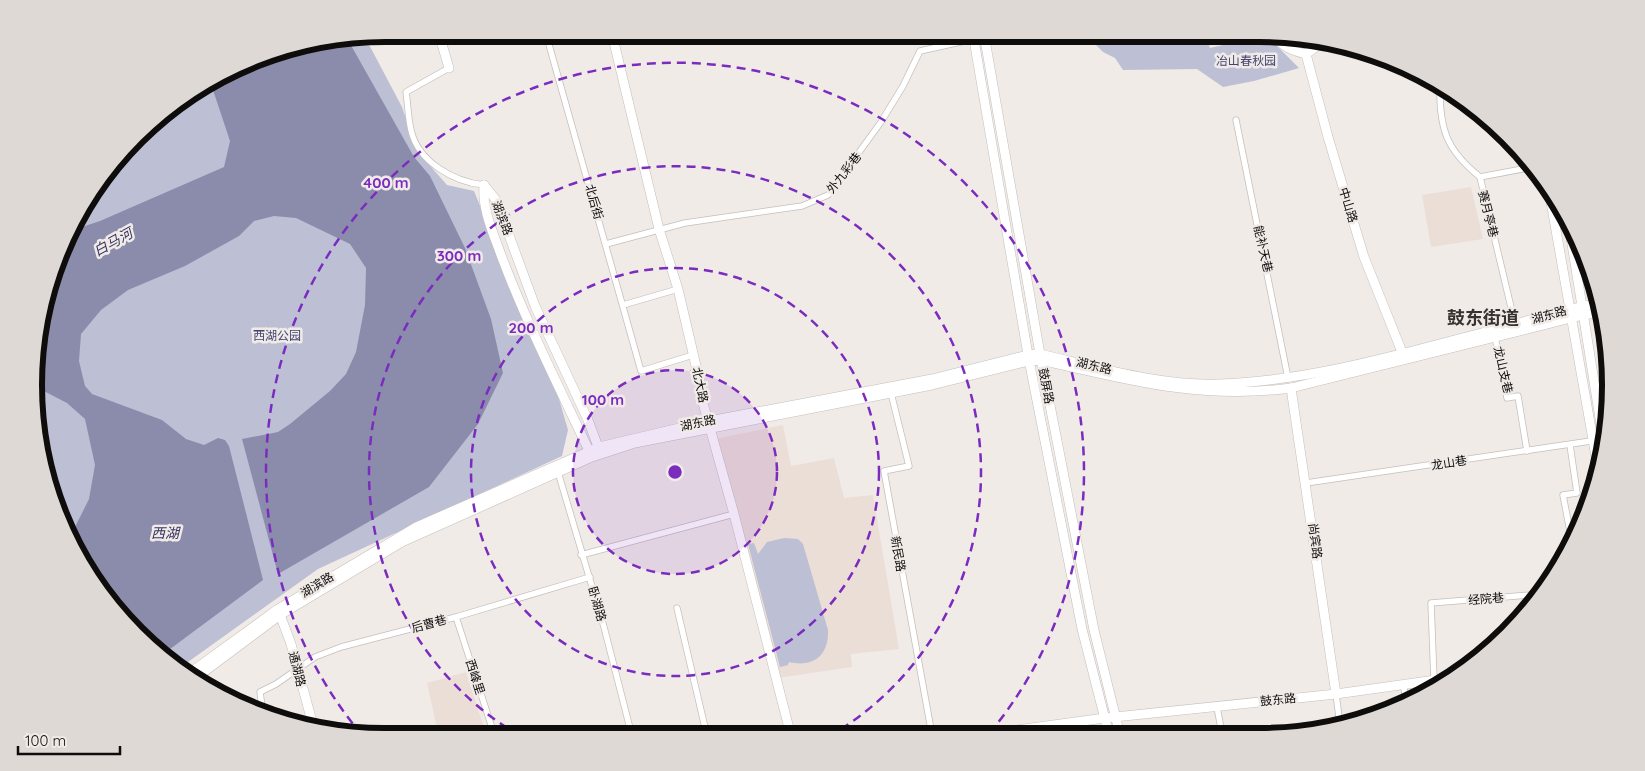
<svg xmlns="http://www.w3.org/2000/svg" width="1645" height="771" font-family="Quicksand,'Noto Sans SC',sans-serif">
<style>
.built{fill:#ebded7}
.green{fill:#bdbfd4}
.water{fill:#8b8cab}
.lines{fill:none;stroke-linecap:round;stroke-linejoin:round}
.street-casing{stroke:#c4bfbc;stroke-width:7}
.secondary-casing{stroke:#c4bfbc;stroke-width:10}
.street{stroke:#fff;stroke-width:5.5}
.secondary{stroke:#fff;stroke-width:9}
.ring{fill:none;stroke:#7b2cbf;stroke-width:2.5;stroke-dasharray:9 6}
.labels{text-anchor:middle;stroke-width:5;stroke-linejoin:round;paint-order:stroke}
.park-label{font-size:12px;fill:#434371;stroke:#f1ebe8}
.street-label{font-size:12px;fill:#0f0d0c;stroke:#f1ebe8}
.water-label{font-size:14px;font-style:italic;fill:#34335f;stroke:#f1ebe8}
.district-label{font-size:18px;font-weight:bold;fill:#373331;stroke:#f1ebe8}
.rim{fill:none;stroke:#0f0d0c;stroke-width:6}
.centre{fill:#7b2cbf;stroke:#f1ebe8;stroke-width:2.5}
.ring-label{font-size:15px;text-anchor:middle;font-weight:bold;fill:#7b2cbf;stroke:#f1ebe8;stroke-width:5;stroke-linejoin:round;paint-order:stroke}
</style>
<rect width="100%" height="100%" fill="#f1ebe8"/>
<g class="built">
<path d="M1471,187l12,52 -52,8 -9,-52z"/>
<path d="M783,425l8,41 43,-8 10,40 29,-3 26,154 -48,5 1,13 -74,11 -63,-239z"/>
<path d="M466,672l21,65h-48l-12,-54z"/>
</g>
<g class="green">
<path d="M1085,34h120l5,14 56,-13 33,33 -45,13 -31,6 -26,-18 -74,1 -8,-12 -12,-6z"/>
<path d="M365,37l37,70 15,44 30,34 27,6 85,208 9,31 -6,26 -244,113 -137,98 -27,-17 -73,-89 -28,-62 -16,-67 3,-115 41,-107 73,-89 56,-40 62,-28z"/>
<path d="M784,538l14,1 5,5 25,86c1,25 -14,38 -39,32l-1,3 -8,2 -32,-123 6,-1 4,11 9,-12z"/>
</g>
<path class="water" d="M348,40l66,117 16,19 35,72 26,71 12,54 -25,51 -49,63 -151,87 -36,-135 36,-7 12,-8 40,-33 16,-17 10,-22 9,-47 1,-37 -16,-24 -54,-26 -22,-2 -20,5 -15,15 -54,30 -57,24 -27,20 -20,24 -2,27 6,25 7,8 70,26 24,19 18,6 14,-7 7,2 4,6 34,134 -101,75 -8,-5 -73,-89 -11,-24 19,-38 6,-34 -10,-46 -18,-16 -29,-15 2,-71 33,-87 27,-9 124,-54 6,-26 -20,-60 62,-28z"/>
<g class="lines">
<g class="street-casing">
<g id="street">
<path d="M546,34l95,337 52,-16"/>
<path d="M449,68l-43,24c2,13 2,26 5,38 7,32 43,52 73,55"/>
<path d="M1440,85c-1,43 6,65 40,92l35,147"/>
<path d="M1236,120l52,258"/>
<path d="M1480,177l53,-10"/>
<path d="M606,244l79,-21 117,-17 26,-11 53,-73 22,-36 17,-35 54,-12"/>
<path d="M623,305l55,-16"/>
<path d="M1495,337l12,61 11,-2 9,55"/>
<path d="M891,393l18,73 -25,5 48,264"/>
<path d="M1570,445l7,48 -14,2 9,47"/>
<path d="M558,472l46,155 28,109"/>
<path d="M1306,483l285,-42"/>
<path d="M581,555l153,-41"/>
<path d="M677,608l30,128"/>
<path d="M456,617l39,120"/>
<path d="M1434,680l-3,-77 111,-9"/>
<path d="M1403,684l4,19"/>
<path d="M1336,694l4,31"/>
<path d="M1217,707l5,27"/>
<path d="M263,714l-3,-22 16,-8 39,-27 26,-10 115,-30 134,-40"/>
</g>
</g>
<g class="secondary-casing">
<g id="secondary">
<path d="M439,34l10,34"/>
<path d="M612,34l47,195 19,60 22,94 3,20 31,111 57,222"/>
<path d="M973,34l55,321 54,274 27,106"/>
<path d="M984,34l56,320 54,276 26,105"/>
<path d="M1274,35c8,12 19,16 32,19"/>
<path d="M1306,54l22,83 36,120 38,95"/>
<path d="M1306,54l11,-8 2,-6"/>
<path d="M484,185c-2,25 9,47 17,70 26,69 59,134 90,200"/>
<path d="M484,185l12,15 39,106 53,114 12,32"/>
<path d="M1548,185l51,289"/>
<path d="M1568,219l37,231"/>
<path d="M1291,388l45,306"/>
<path d="M279,612l12,32 23,85"/>
<path d="M190,673l88,-64 138,-82 183,-80 110,-26 223,-42 96,-24 12,-1c57,13 119,32 179,30 98,-3 199,-35 293,-59 29,-8 58,-17 88,-22"/>
<path d="M197,677l83,-62 122,-73 190,-85 43,-14 297,-58 97,-24 12,-1c88,20 159,40 250,28l292,-73 20,-3"/>
<path d="M979,735l126,-17 231,-24 114,-16"/>
</g>
</g>
<use href="#street" class="street"/>
<use href="#secondary" class="secondary"/>
</g>
<circle cx="675" cy="472" r="102" fill="#7b2cbf" fill-opacity=".12"/>
<g class="ring">
<circle cx="675" cy="472" r="102"/>
<circle cx="675" cy="472" r="204"/>
<path d="M520 736A306 306 0 1 1 830 736"/>
<path d="M362 735A409 409 0 1 1 988 735"/>
</g>
<g class="labels">
<g class="park-label">
<text x="1246" y="65">冶山春秋园</text>
<text x="277" y="340">西湖公园</text>
</g>
<g class="street-label">
<text transform="translate(844 173) rotate(-52)" y="4">外九彩巷</text>
<text transform="translate(594 202) rotate(74)" y="4">北后街</text>
<text transform="translate(1348 205) rotate(73)" y="4">中山路</text>
<text transform="translate(1488 214) rotate(76)" y="4">赛月亭巷</text>
<text transform="translate(502 218) rotate(69)" y="4">湖滨路</text>
<text transform="translate(1263 249) rotate(77)" y="4">能补天巷</text>
<text transform="translate(1549 315) rotate(-15)" y="4">湖东路</text>
<text transform="translate(1094 366) rotate(13)" y="4">湖东路</text>
<text transform="translate(1503 370) rotate(77)" y="4">龙山支巷</text>
<text transform="translate(700 385) rotate(78)" y="4">北大路</text>
<text transform="translate(1046 386) rotate(79)" y="4">鼓屏路</text>
<text transform="translate(698 423) rotate(-12)" y="4">湖东路</text>
<text transform="translate(1449 463) rotate(-9)" y="4">龙山巷</text>
<text transform="translate(1315 541) rotate(82)" y="4">尚宾路</text>
<text transform="translate(898 554) rotate(80)" y="4">新民路</text>
<text transform="translate(317 585) rotate(-31)" y="4">湖滨路</text>
<text transform="translate(1486 599) rotate(-5)" y="4">经院巷</text>
<text transform="translate(597 604) rotate(74)" y="4">卧湖路</text>
<text transform="translate(429 624) rotate(-15)" y="4">后曹巷</text>
<text transform="translate(297 669) rotate(76)" y="4">通湖路</text>
<text transform="translate(475 677) rotate(72)" y="4">西峰里</text>
<text transform="translate(1278 700) rotate(-6)" y="4">鼓东路</text>
</g>
<g class="water-label">
<text transform="translate(113 242) rotate(-29)" y="5">白马河</text>
<text x="165" y="538">西湖</text>
</g>
<g class="district-label">
<text x="1483" y="324">鼓东街道</text>
</g>
</g>
<path d="M0 0H1645V771H0ZM385 42H1259A343 343 0 0 1 1602 385V385A343 343 0 0 1 1259 728H385A343 343 0 0 1 42 385V385A343 343 0 0 1 385 42Z" fill="#dfd9d6" fill-rule="evenodd"/>
<path class="rim" d="M385 42H1259A343 343 0 0 1 1602 385V385A343 343 0 0 1 1259 728H385A343 343 0 0 1 42 385V385A343 343 0 0 1 385 42Z"/>
<circle cx="675" cy="472" r="8" class="centre"/>
<g class="ring-label">
<text x="386" y="188">400 m</text>
<text x="459" y="261">300 m</text>
<text x="531" y="333">200 m</text>
<text x="603" y="405">100 m</text>
</g>
<path d="M18 746v8h102v-8" fill="none" stroke="#0f0d0c" stroke-width="2.5"/>
<text x="25" y="746" font-size="15" fill="#0f0d0c" stroke="#f1ebe8" stroke-width="4" paint-order="stroke">100 m</text>
</svg>
